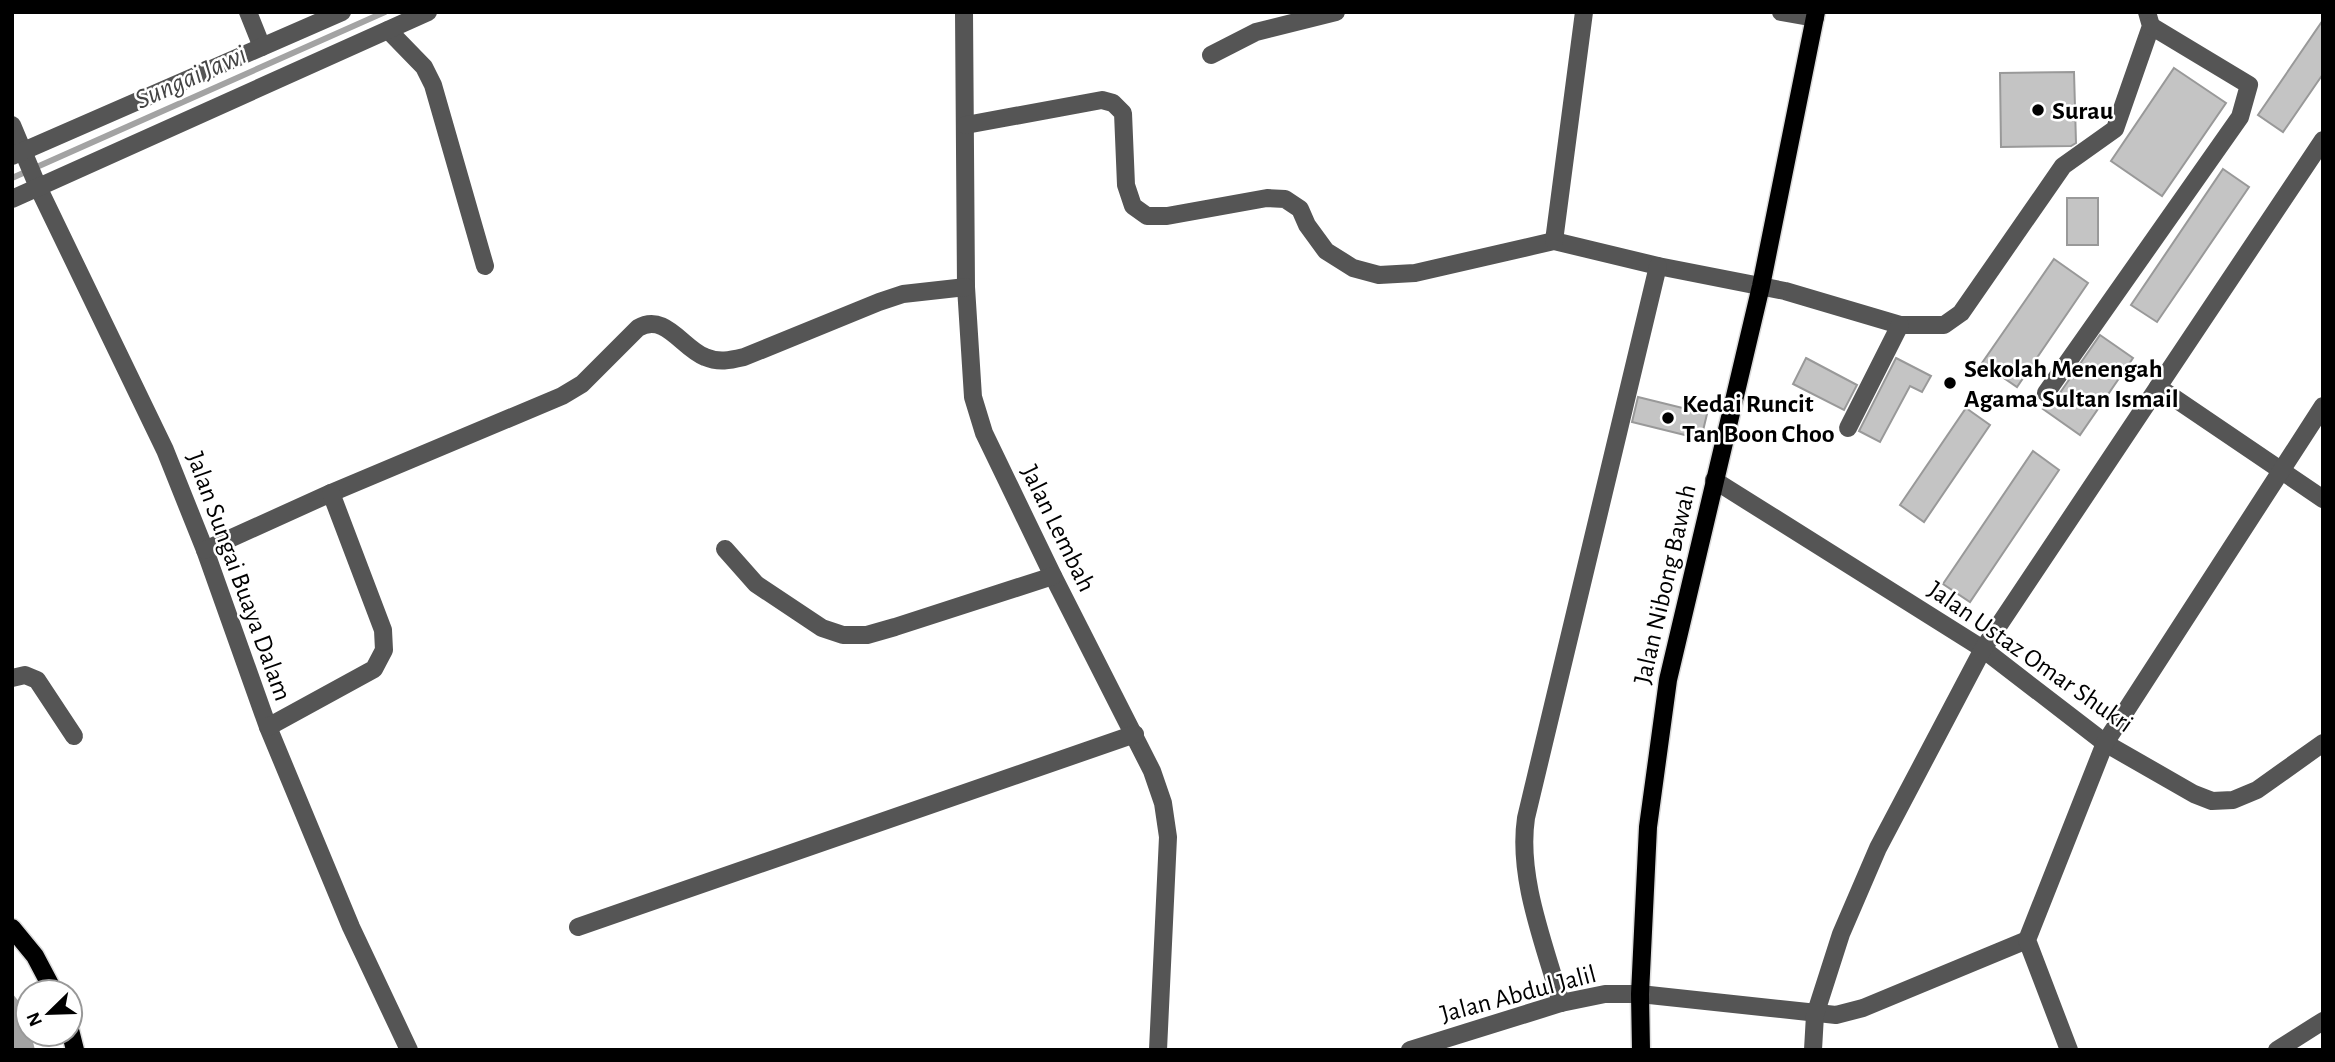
<svg xmlns="http://www.w3.org/2000/svg" width="2335" height="1062" font-family="'Alegreya Sans',sans-serif">
<style>
.water{fill:#a3a3a3}
.lines{fill:none;stroke-linecap:round;stroke-linejoin:round}
.stream{stroke:#a3a3a3;stroke-width:6}
.building{fill:#c4c4c4;stroke:#999;stroke-width:2}
.major-casing{stroke:#dbdbdb;stroke-width:21}
.minor{stroke:#555;stroke-width:18}
.major{stroke:#000;stroke-width:18}
.poi-dot{fill:#000;stroke:#fff;stroke-width:2.5}
.labels{text-anchor:middle;stroke-width:5;stroke-linejoin:round;paint-order:stroke}
.poi-label{font-size:26px;font-weight:bold;fill:#000;stroke:#fff;text-anchor:start}
.street-label{font-size:26px;fill:#000;stroke:#fff}
.water-label{font-size:28px;font-style:italic;fill:#444;stroke:#fff}
</style>
<rect width="100%" height="100%" fill="#fff"/>
<path class="water" d="M12,993l12,15 4,26h3l4,16h-23z"/>
<g class="lines">
<path class="stream" d="M12,178l373,-166"/>
</g>
<g class="building">
<path d="M2323,20v54l-40,58 -25,-17z"/>
<path d="M2174,68l52,35 -64,93 -51,-35z"/>
<path d="M2074,72l2,71 -5,3 -70,1 -1,-74z"/>
<path d="M2223,169l26,18 -92,135 -26,-17z"/>
<rect x="2067" y="198" width="31" height="47"/>
<path d="M2054,259l34,24 -71,104 -35,-24z"/>
<path d="M2100,335l33,23 -53,77 -37,-26 12,-9z"/>
<path d="M1806,358l51,27 -13,25 -51,-26z"/>
<path d="M1896,358l35,18 -9,16 -12,-6 -30,56 -21,-11z"/>
<path d="M1638,397l69,17 -6,25 -69,-17z"/>
<path d="M1966,408l24,17 -66,97 -24,-17z"/>
<path d="M2033,451l26,19 -89,132 -27,-18z"/>
</g>
<g class="lines">
<g class="major-casing">
<g id="major">
<path d="M12,928l23,28 19,36"/>
<path d="M70,1030l5,20"/>
<path d="M1641,1050l-1,-56 8,-167 20,-147 93,-394 55,-274"/>
</g>
</g>
<g class="minor">
<path d="M248,12l14,35"/>
<path d="M964,12l2,275 7,110 11,36 69,143 99,195 11,32 5,34 -10,213"/>
<path d="M1781,12l34,6"/>
<path d="M388,30l36,37 9,18 52,181"/>
<path d="M1211,55l45,-23 80,-20"/>
<path d="M12,125l26,62 127,263 40,100 63,177 83,200 58,123"/>
<path d="M966,125l136,-25 11,3 10,10 3,72 7,21 14,10h20l100,-18 18,1 15,10 7,16 19,26 27,17 26,7 36,-2 139,-32 104,25 127,25 115,34h44l17,-12 102,-147 52,-37 36,-103 -4,-14"/>
<path d="M12,156l330,-144"/>
<path d="M12,199l416,-187"/>
<path d="M1554,241l30,-229"/>
<path d="M2158,387l165,112"/>
<path d="M2046,393l194,-276 9,-32 -98,-59"/>
<path d="M1848,428l52,-103"/>
<path d="M1714,480l269,169 122,94 89,51 18,7 21,-1 24,-10 66,-47"/>
<path d="M725,549l31,35 66,44 21,7h24l28,-8 158,-51"/>
<path d="M205,550l126,-57 231,-97 20,-12 56,-56c27,-16 44,20 67,29 14,6 26,3 39,0l135,-55 24,-8 63,-7"/>
<path d="M12,678l13,-3 12,5 37,56"/>
<path d="M268,727l106,-58 10,-19 -1,-20 -52,-137"/>
<path d="M578,927l557,-193"/>
<path d="M1561,1003c-16,-58 -44,-125 -35,-185l132,-552"/>
<path d="M1410,1050l151,-47 44,-9h35l196,21 27,-7 164,-68"/>
<path d="M1813,1050l2,-35 26,-81 37,-86 105,-199 340,-509"/>
<path d="M2069,1050l-42,-110 78,-197 218,-337"/>
<path d="M2277,1050l46,-29"/>
</g>
<use href="#major" class="major"/>
</g>
<g class="poi-dot">
<circle cx="2038" cy="110" r="7"/>
<circle cx="1950" cy="383" r="7"/>
<circle cx="1668" cy="418" r="7"/>
</g>
<g class="labels">
<g class="poi-label">
<text x="2052" y="119">Surau</text>
<text x="1964" y="377">Sekolah Menengah<tspan x="1964" dy="30">Agama Sultan Ismail</tspan></text>
<text x="1682" y="412">Kedai Runcit<tspan x="1682" dy="30">Tan Boon Choo</tspan></text>
</g>
<g class="street-label">
<text transform="translate(1059 528) rotate(64)" y="9">Jalan Lembah</text>
<text transform="translate(240 576) rotate(70)" y="9">Jalan Sungai Buaya Dalam</text>
<text transform="translate(1664 584) rotate(-77)" y="9">Jalan Nibong Bawah</text>
<text transform="translate(2031 656) rotate(35)" y="9">Jalan Ustaz Omar Shukri</text>
<text transform="translate(1518 993) rotate(-15)" y="9">Jalan Abdul Jalil</text>
</g>
<g class="water-label">
<text transform="translate(190 76) rotate(-24)" y="10">Sungai Jawi</text>
</g>
</g>
<rect width="2335" height="1062" fill="none" stroke="#000000" stroke-width="28"/>
<g transform="translate(49 1013) rotate(247)"><circle r="33" fill="#ffffff" stroke="#999999" stroke-width="2"/>
<path d="M0-5L12 26L0 18L-12 26Z" fill="#000000"/>
<text y="-10" font-size="19" font-weight="bold" text-anchor="middle" fill="#000000">N</text>
</g>
</svg>
